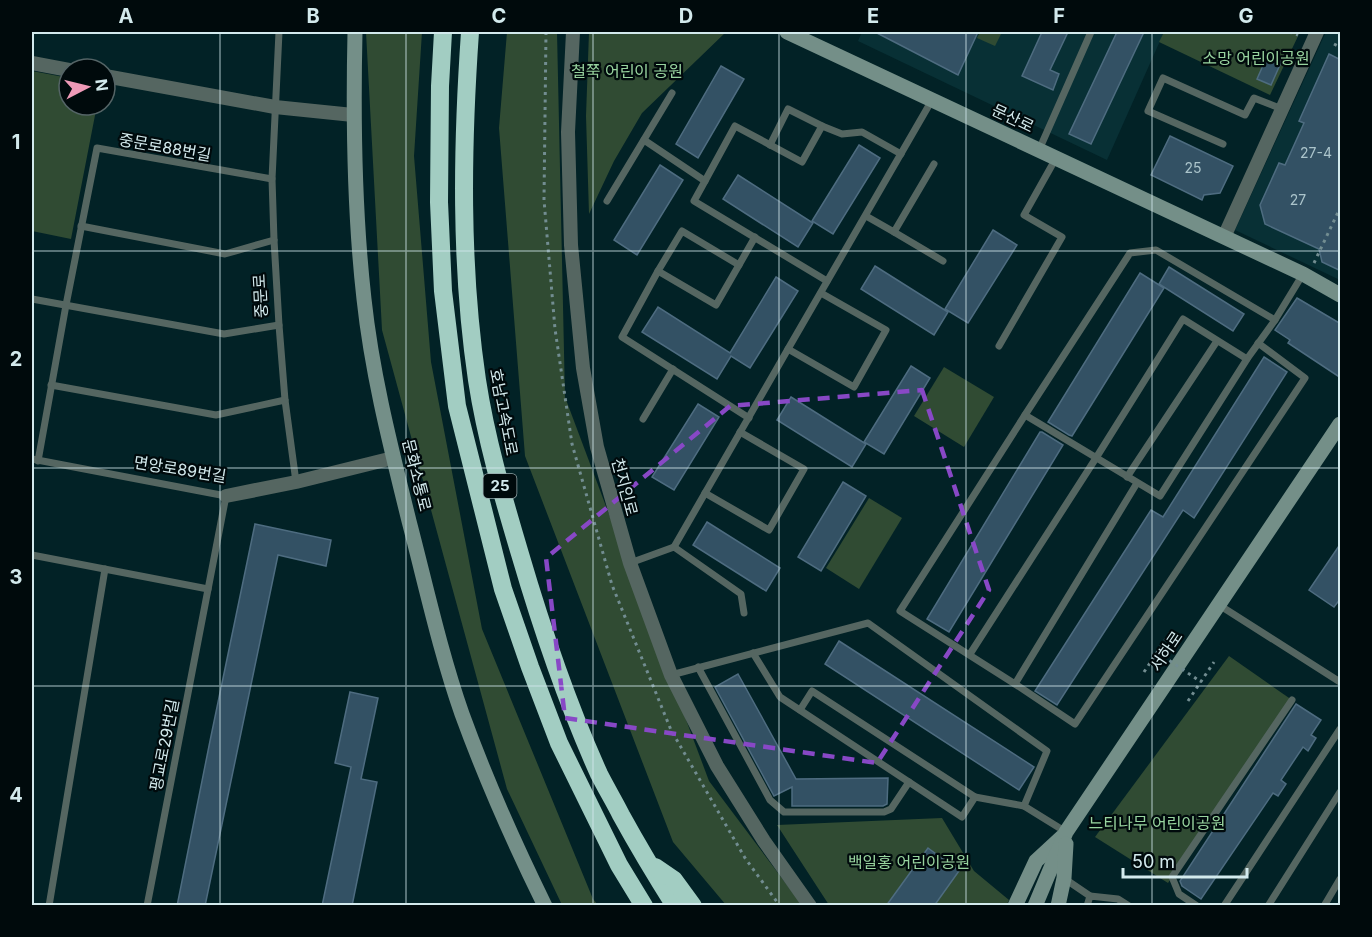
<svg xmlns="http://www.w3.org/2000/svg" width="1372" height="937" font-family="Inter,'Noto Sans KR',sans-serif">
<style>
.built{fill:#083035}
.green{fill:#304b33}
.building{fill:#335164;stroke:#4e6c80;stroke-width:1.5}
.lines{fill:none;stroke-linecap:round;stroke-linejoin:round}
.path{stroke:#728d91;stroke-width:3;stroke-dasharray:3 4.5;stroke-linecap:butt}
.lane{stroke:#556661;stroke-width:7}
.street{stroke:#556661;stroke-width:14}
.secondary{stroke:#748f88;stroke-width:15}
.highway{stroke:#a2cdc2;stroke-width:18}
.path-bridge{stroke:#728d91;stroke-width:3;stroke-dasharray:3 4.5;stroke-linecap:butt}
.marked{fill:none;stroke:#8848c6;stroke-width:4.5;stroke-dasharray:12 8;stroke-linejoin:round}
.grid{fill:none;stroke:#d3eaed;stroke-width:1.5;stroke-opacity:0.55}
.labels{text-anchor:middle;stroke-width:4.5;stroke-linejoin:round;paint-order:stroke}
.number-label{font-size:14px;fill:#abc4cb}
.shield{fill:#000a0c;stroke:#94a7aa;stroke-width:1.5}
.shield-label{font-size:15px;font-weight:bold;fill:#d3eaed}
.park-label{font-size:16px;fill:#98d49f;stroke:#000a0c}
.street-label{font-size:16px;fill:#d3eaed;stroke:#000a0c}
.neatline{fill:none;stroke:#d3eaed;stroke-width:2}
.grid-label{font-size:20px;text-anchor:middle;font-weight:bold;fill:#d3eaed}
</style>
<rect width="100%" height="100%" fill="#022226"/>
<g class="built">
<path d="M862,32h302l-57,128 -249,-119z"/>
<path d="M1326,32h14v248l-105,-50z"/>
</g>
<g class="green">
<path d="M366,32h56l-8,124 17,206 51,267 111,270 5,6h-36l-55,-116 -125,-459z"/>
<path d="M507,32h50l8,365 144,384 93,124h-76l-53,-63 -148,-386 -26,-328z"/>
<path d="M589,32h137l-84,81 -28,48 -25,53 -3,-98z"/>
<path d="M980,32h22l-7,14 -18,-8z"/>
<path d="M1164,32h136l-30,63 -111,-53z"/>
<path d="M32,71l37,7v27h28l-26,134 -39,-8z"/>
<path d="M944,367l50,30 -30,50 -50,-31z"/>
<path d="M869,498l33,20 -43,71 -33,-21z"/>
<path d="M1229,656l63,44 -124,183 -73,-46z"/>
<path d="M942,818l32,53 35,29 -3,6 -177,-1 -52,-80z"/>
</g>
<g class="building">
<path d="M875,32h103l-20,43z"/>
<path d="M1042,32h26l-18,38 9,4 -6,16 -31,-14z"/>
<path d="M1117,32h27l-53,112 -22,-10z"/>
<path d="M1269,52l14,6 -12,27 -14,-6z"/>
<path d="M1329,54l12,6v211l-19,-9 -3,-13 -54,-25 -5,-19 19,-42 6,2 19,-42 -5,-2z"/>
<path d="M721,66l23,13 -46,79 -22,-14z"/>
<path d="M1170,136l63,30 -13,27 -16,2 -2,5 -51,-25z"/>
<path d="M859,145l21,13 -47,76 -21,-13z"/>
<path d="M660,165l23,15 -46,75 -23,-15z"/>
<path d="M738,175l75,48 -15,24 -75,-48z"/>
<path d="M993,230l24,15 -49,78 -23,-14z"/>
<path d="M875,266l73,46 -14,23 -73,-46z"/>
<path d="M1169,267l75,47 -11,17 -74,-47z"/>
<path d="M1140,273l24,15 -92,148 -3,-1 -21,-13z"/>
<path d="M776,277l22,14 -48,77 -19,-12 -14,23 -75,-47 16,-25 72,46z"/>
<path d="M1297,298l44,26v54l-53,-35 2,-3 -15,-10z"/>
<path d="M1264,357l23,15 -93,146 -11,-8 -126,195 -22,-14 116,-181 12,7z"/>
<path d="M911,366l19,12 -46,76 -20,-12z"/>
<path d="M791,397l75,47 -14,23 -75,-47z"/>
<path d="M698,404l21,13 -45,73 -22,-13z"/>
<path d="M1040,432h2l21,13 -114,187 -22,-13z"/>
<path d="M843,482l23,14 -45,75 -23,-14z"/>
<path d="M707,522l73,46 -14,23 -73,-46z"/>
<path d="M255,524l76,16 -5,26 -48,-11 -73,351h-28l33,-165z"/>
<path d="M1341,543v55l-7,9 -25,-17z"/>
<path d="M839,641l195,126 -15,23 -194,-126z"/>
<path d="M738,674l58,105 92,-1 -1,26 -4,2h-91v-19l-18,9 -59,-109z"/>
<path d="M350,692l28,6 -17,81 16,3 -25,124h-30l29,-139 -16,-4z"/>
<path d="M1296,704l25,16 -10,15 5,3 -8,13 -5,-4 -22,33 5,4 -8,12 -5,-3 -72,106 -19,-13 -2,-5z"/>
<path d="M928,848l31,23 -25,35h-48z"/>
</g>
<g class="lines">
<g class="path">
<path d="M546,32l-2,168 11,129 17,115 40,141 59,145 74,128 35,48"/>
<path d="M1289,32l9,3"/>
<path d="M1334,44l6,3"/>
<path d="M1314,263l26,-55"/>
<path d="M1144,672l26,-39"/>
<path d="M1188,701l26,-39"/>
</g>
<g class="lane">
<path d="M279,32l-7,147 2,61 5,85 6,75 11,82"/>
<path d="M644,140l61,41 -11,20 133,80"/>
<path d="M1223,144l-75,-33 15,-33 82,37 9,-17 28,11"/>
<path d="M770,145l18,-36 34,17"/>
<path d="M1039,150l52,-118"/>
<path d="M705,181l30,-55 67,36 20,-36 20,8 20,-2 39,22"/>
<path d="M607,201l65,-108"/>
<path d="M866,216l28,16 40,-68"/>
<path d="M81,226l144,28 49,-14"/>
<path d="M682,231l57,34 -23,40 -58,-34z"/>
<path d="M894,232l49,29"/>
<path d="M739,265l16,-28"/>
<path d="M658,271l-36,66 127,81"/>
<path d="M32,299l192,35 55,-9"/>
<path d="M999,346l63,-109 -38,-22 32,-57"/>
<path d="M788,349l66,38 32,-57 -65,-37"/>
<path d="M51,385l165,30 69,-15"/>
<path d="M1025,415l135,81 87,-137 28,-39 28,-46"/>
<path d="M643,419l30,-50"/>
<path d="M32,459l194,37 -79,410"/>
<path d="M38,461l28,-156 31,-157 175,31"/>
<path d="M1127,477l90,-136"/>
<path d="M1137,483l-122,201 -115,-73 125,-196 105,-162 26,-3 119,70"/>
<path d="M705,493l64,37 35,-61 -64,-37"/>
<path d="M674,547l114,-198 144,-249"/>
<path d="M32,555l176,34"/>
<path d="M630,563l44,-16 67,47 3,19"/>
<path d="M1219,605l121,77"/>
<path d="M753,653l27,44 182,120 13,-20 49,9 42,26"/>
<path d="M970,654l126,-196 87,-139 64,40"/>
<path d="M698,667l72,133 14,12h100l7,-3 18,-27"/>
<path d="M671,675l197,-52 179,128 -23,55"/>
<path d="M1015,684l60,40 230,-346 -47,-35"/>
<path d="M800,710l12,-19 163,106"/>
<path d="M1065,879l25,17"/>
<path d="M49,906l56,-337"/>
<path d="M1087,906l3,-10 28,3 11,7"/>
<path d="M1197,906l-18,-12 -7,-17 120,-177"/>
<path d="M1224,906l116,-177"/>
<path d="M1268,906l72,-114"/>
<path d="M1324,906l16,-27"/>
</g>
<g class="street">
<path d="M573,32l-5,100 3,113 12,123 14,79 33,116 41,112 46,91 47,75 46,65"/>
<path d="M32,63l37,7"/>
<path d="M105,76l170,31 78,8"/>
<path d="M1224,237l93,-205"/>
<path d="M226,496l70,-14 97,-24"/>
</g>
<g class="secondary">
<path d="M355,32c-2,89 -1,178 9,267 8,75 27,149 45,222 17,65 31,130 53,193 24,66 52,129 83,192"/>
<path d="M787,32l516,242 37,21"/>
<path d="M1015,906l21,-45 26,-24"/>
<path d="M1035,906l31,-74 274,-408"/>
<path d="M1058,906l6,-28 2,-34"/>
</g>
<g class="highway">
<path d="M443,32l-3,54 -1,116 4,89 14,115 46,183 27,78 29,76 60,122 25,41"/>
<path d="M470,32c-8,115 -10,233 7,348 9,59 26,117 43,174 22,75 47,149 79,220 7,14 15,27 22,41 17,31 35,61 54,91"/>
<path d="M655,867l19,13 19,26"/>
</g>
<path class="path-bridge" d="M1157,652l44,30"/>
</g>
<path class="marked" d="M922,390l67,200 -112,173 -312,-45 -19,-160 184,-152z"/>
<path class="grid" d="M220,32v874M406,32v874M593,32v874M779,32v874M966,32v874M1152,32v874M32,251h1308M32,468h1308M32,686h1308"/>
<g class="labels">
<g class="number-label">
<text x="1316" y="158">27-4</text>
<text x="1193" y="173">25</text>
<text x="1298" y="205">27</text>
</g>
<rect class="shield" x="483.5" y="474" width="33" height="24" rx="4.5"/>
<g class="shield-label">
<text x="500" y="491">25</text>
</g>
<g class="park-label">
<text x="1256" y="64">소망 어린이공원</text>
<text x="627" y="77">철쭉 어린이 공원</text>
<text x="1157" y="829">느티나무 어린이공원</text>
<text x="909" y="868">백일홍 어린이공원</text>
</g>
<g class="street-label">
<text transform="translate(1013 118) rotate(25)" y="6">문산로</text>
<text transform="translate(165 147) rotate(10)" y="6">중문로88번길</text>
<text transform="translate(260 296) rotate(-93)" y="6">중문로</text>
<text transform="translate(504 412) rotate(79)" y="6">호남고속도로</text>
<text transform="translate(180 469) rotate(9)" y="6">면앙로89번길</text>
<text transform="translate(417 475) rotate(76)" y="6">문화소통로</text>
<text transform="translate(625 487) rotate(75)" y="6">천지인로</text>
<text transform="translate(1166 651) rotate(-56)" y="6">서하로</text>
<text transform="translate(164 745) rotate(-79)" y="6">평교로29번길</text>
</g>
</g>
<rect width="1372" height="937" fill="none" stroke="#000a0c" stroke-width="66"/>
<g transform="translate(87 87) rotate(83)"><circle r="28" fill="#000a0c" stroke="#546466" stroke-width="1.5"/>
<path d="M0-4.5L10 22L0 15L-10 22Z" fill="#ef9ab8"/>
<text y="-9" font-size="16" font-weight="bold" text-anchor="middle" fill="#d3eaed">N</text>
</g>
<path d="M1123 868v9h124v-9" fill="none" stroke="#d3eaed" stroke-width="3"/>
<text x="1132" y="868" font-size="18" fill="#d3eaed" stroke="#000a0c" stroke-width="4.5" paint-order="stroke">50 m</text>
<rect x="33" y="33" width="1306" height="871" class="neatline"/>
<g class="grid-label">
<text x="126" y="23">A</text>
<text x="313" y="23">B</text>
<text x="499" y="23">C</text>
<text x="686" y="23">D</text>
<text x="873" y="23">E</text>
<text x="1059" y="23">F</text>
<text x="1246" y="23">G</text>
<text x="16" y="149">1</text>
<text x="16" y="366">2</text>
<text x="16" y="584">3</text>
<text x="16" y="802">4</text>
</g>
</svg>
